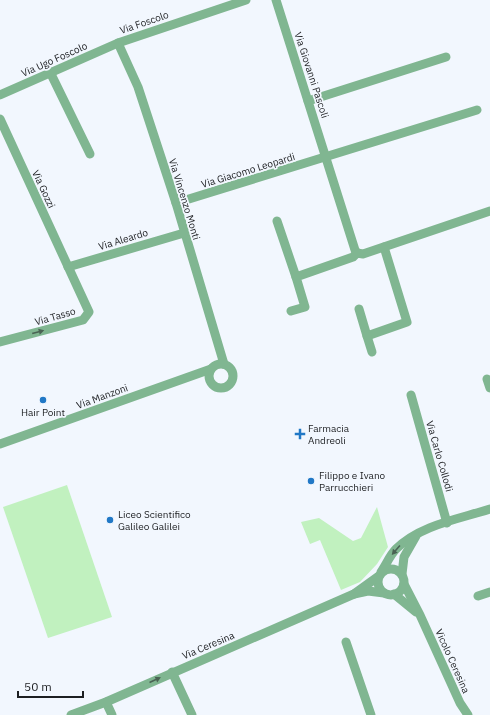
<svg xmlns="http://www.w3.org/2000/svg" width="490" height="715" font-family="'IBM Plex Sans',sans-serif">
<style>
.green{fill:#c1f1bf}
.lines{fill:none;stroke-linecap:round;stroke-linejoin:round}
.street{stroke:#80b691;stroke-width:9}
.oneway{fill:#4a6354}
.poi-dot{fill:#2178c6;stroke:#f2f7fe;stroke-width:1.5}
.labels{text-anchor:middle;stroke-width:3.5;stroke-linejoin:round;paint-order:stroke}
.street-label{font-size:10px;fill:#1d1f22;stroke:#f2f7fe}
.poi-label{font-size:10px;fill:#1d1f22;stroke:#f2f7fe;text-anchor:start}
</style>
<rect width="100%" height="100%" fill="#f2f7fe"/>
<g class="green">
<path d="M67,485l45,132 -64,21 -45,-131z"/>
<path d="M377,507l11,40 -11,17 -17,18 -19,8 -21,-50 -10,4 -9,-22 18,-4 34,23 8,-3z"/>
</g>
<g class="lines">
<g class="street">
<path d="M276,0l79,250 2,3"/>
<path d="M118,43l20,44 38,116 48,161"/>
<path d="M50,72l40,82"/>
<path d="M0,95l118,-52 128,-43"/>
<path d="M308,101l138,-44"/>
<path d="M0,119l89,193 -6,8 -83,22"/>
<path d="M176,203l301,-93"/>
<path d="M277,221l19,56"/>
<path d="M68,267l116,-34"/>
<path d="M359,309l8,27 40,-14 -23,-75"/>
<path d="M291,311l14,-4 -9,-30 57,-20 4,-4 6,1 127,-43"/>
<path d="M367,336l5,16"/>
<circle cx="221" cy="376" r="12"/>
<path d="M487,379l3,9"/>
<path d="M411,395l36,128"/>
<path d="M0,444l211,-75"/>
<circle cx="391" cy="582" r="13"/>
<path d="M381,572c5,-7 9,-17 15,-23 24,-24 63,-30 94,-40"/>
<path d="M402,574l2,-17 12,-21"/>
<path d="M379,576l-25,18 14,-3 16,2"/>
<path d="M404,584l16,31 40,88 8,12"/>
<path d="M394,594l22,18"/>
<path d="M478,596l12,-4"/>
<path d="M346,642l25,73"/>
<path d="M172,672l20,43"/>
<path d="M106,702l6,13"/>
<path d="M71,715l35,-13 248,-108"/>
</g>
</g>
<defs><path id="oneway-solid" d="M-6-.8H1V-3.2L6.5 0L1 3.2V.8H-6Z"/></defs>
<g class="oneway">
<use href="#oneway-solid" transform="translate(38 332) rotate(-15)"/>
<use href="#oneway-solid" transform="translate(396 550) rotate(131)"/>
<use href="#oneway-solid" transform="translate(155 680) rotate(-24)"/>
</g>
<g class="poi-dot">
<circle cx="43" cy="400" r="4"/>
<path d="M298 428h4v4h4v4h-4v4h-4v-4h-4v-4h4z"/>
<circle cx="311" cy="481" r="4"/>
<circle cx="110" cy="520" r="4"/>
</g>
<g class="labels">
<g class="street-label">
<text transform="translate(144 22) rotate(-19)" y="4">Via Foscolo</text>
<text transform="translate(54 59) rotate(-24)" y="4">Via Ugo Foscolo</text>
<text transform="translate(312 75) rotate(72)" y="4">Via Giovanni Pascoli</text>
<text transform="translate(248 170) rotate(-17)" y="4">Via Giacomo Leopardi</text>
<text transform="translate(44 189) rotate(65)" y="4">Via Gozzi</text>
<text transform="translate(185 199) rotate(73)" y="4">Via Vincenzo Monti</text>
<text transform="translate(123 239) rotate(-17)" y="4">Via Aleardo</text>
<text transform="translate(55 316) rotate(-16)" y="4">Via Tasso</text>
<text transform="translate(102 396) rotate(-20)" y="4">Via Manzoni</text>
<text transform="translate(440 456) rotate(74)" y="4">Via Carlo Collodi</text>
<text transform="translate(208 645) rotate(-23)" y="4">Via Ceresina</text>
<text transform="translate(453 661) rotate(66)" y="4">Vicolo Ceresina</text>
</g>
<g class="poi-label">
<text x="43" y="416" text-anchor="middle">Hair Point</text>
<text x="308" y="432">Farmacia<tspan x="308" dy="12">Andreoli</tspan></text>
<text x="319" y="479">Filippo e Ivano<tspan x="319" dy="12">Parrucchieri</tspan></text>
<text x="118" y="518">Liceo Scientifico<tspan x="118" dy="12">Galileo Galilei</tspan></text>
</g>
</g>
<path d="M18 691v6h65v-6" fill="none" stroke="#1d1f22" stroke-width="2"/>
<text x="24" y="691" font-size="12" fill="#1d1f22" stroke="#f2f7fe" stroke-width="3" paint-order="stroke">50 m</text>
</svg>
